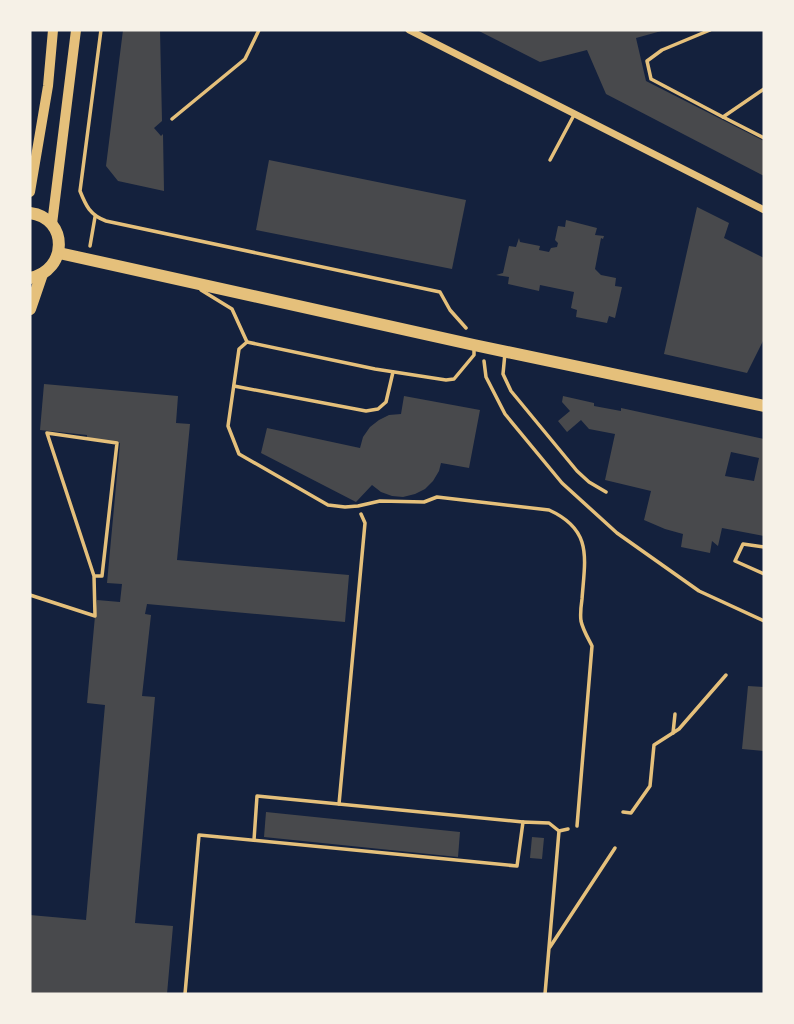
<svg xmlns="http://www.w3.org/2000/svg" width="794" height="1024" font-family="'Open Sans',sans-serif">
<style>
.building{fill:#48494c;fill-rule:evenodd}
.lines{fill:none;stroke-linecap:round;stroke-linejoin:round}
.path{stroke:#e5c07b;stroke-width:3.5}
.service{stroke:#e5c07b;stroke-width:3.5}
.minor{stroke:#e5c07b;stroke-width:7}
.secondary{stroke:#e5c07b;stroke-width:10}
.primary{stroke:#e5c07b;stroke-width:12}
</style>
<rect width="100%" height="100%" fill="#14213d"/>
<g class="building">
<path d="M123,30h37l2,91 -8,7 7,8 2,-2 1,57 -46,-10 -12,-15z"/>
<path d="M477,30h188l-29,8 10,43 118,60v35l-158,-82 -19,-44 -47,12z"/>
<path d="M269,160l197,40 -14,69 -196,-39z"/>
<path d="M697,207l32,16 -5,15 40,20v81l-17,34 -83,-19z"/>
<path d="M566,220l31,8 -2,7 9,1 -1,3 -2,-1 -6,31 6,6 15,3 -1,8 7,1 -7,31 -6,-2 -2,7 -31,-6 1,-7 -6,-2 3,-16 -34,-7 -1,6 -31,-7 1,-7 -13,-2 7,-2 6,-27 7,1 3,-9 1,4 20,4 -1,4 10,2 2,-4 6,-1 1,-4 -3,-3 3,-14 7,1z"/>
<path d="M44,384l134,12 -2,27 14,1 -13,136 172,15 -4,47 -198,-18 -2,10 6,1 -9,81 13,1 -20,226 38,3 -6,68h-137v-79l56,5 19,-215 -18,-2 8,-87 2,-16 23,2 2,-18 -15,-1 13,-140 -33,-3v-5l-47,-5z"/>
<path d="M404,396l76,14 -11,58 -28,-5 -2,8 -6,10 -8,8 -10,5 -12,3 -11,-1 -11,-4 -9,-7 -16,17 -95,-49 6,-25 93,20 3,-11 7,-10 9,-7 10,-5 12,-1z"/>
<path d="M563,396l31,7v3l27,5v-3l143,31v97l-42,-8 -4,18 -6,-5 -2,12 -29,-6 2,-13 -18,-5 -21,-9 7,-29 -46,-11 10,-46 -26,-5 -8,-9 -14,12 -9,-11 12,-10 -8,-9zM731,452l28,6 -5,23 -29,-5z"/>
<path d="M748,686l16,1v64l-22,-2z"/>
<path d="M266,812l194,20 -2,25 -194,-20z"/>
<path d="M532,837l12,1 -2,21 -12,-1z"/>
</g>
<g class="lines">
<g class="path">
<path d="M101,30l-21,161c6,15 10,24 26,30l334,71 10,18 16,18"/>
<path d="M710,30l-48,20 -15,11 4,18 72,38 41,-28"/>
<path d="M723,117l41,21"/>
<path d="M172,119l73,-60 14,-29"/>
<path d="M90,246l5,-29"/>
<path d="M484,361l2,16 19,37 57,69 55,50 82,58 65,30"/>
<path d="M30,595l65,21 -1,-40 -47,-143 70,10 -15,133h-8"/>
<path d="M673,733l2,-19"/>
<path d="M339,804l26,-281 -4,-9"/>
<path d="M623,812l8,1 19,-27 4,-41 25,-16 47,-54"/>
<path d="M254,840l3,-44 266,26"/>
<path d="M550,947l65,-99"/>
<path d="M185,994l14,-159 318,31 6,-44 26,1 10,8"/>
<path d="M545,994l14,-163 9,-2"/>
</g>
<g class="service">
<path d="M550,160l24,-45"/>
<path d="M201,290l31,19 15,33"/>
<path d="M474,347v8l-20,24 -8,1 -71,-11 -128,-27 -8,7 -11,77 11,28 89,51 17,2 13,-1 22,-5 44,1 13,-5 112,13c44,20 36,48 33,89 -1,7 -2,15 -1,22 2,9 7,17 11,25l-15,180"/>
<path d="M505,353l-2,21 8,17 66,80 12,11 17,10"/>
<path d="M234,386l132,25 12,-2 8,-7 7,-30"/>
<path d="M764,547l-21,-3 -8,17 29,13"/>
</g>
<path class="minor" d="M409,30l355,180"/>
<g class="secondary">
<path d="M30,192l18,-106 5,-56"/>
<path d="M52,224l24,-194"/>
</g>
<g class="primary">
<path d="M30,213c39,5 38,58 0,65"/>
<path d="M59,253l415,92 290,61"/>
<path d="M30,309l12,-35"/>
</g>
</g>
<rect width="794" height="1024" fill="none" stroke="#f6f1e7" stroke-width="63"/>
</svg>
